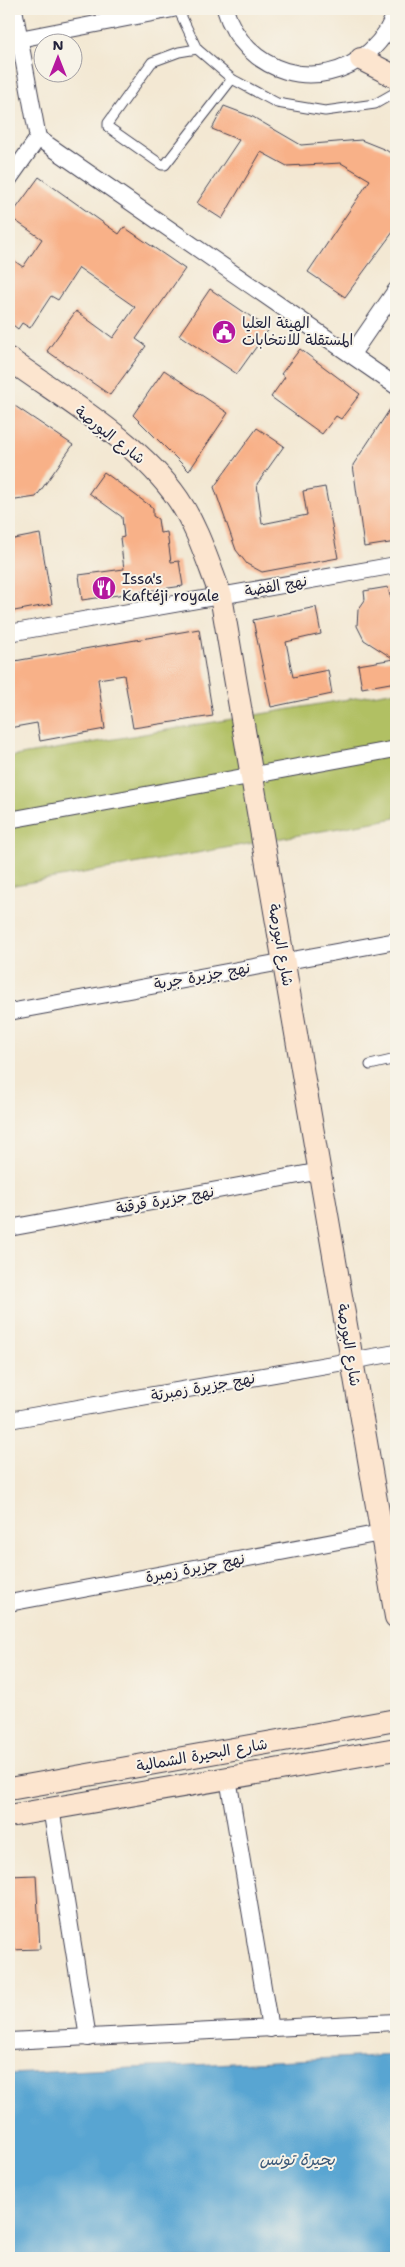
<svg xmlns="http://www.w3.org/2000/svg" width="405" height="2267" font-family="'Shantell Sans','Playpen Sans Arabic',sans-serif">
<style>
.green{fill:#b1c063;stroke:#6a714f}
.water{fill:#59a5d2;stroke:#3e6486}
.building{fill:#f8b188}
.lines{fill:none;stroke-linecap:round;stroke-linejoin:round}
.lane-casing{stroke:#414052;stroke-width:11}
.street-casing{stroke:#414052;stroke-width:18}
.secondary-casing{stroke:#414052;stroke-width:24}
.lane{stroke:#fff;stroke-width:9}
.street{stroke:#fff;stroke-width:16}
.secondary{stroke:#fce5cf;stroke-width:22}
.labels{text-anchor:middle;stroke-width:4;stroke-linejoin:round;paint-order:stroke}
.poi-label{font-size:15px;fill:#22223b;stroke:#f7f3e8;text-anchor:start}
.street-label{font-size:15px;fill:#22223b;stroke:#f7f3e8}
.water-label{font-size:16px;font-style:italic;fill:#385677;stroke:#f7f3e8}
</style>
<rect width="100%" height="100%" fill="#f7f3e8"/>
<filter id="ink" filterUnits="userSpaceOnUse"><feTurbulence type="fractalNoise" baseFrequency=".02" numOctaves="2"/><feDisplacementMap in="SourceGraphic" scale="10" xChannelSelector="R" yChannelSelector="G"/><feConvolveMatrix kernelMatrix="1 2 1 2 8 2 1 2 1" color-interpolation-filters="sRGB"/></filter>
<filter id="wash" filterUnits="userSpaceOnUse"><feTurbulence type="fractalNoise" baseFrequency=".0096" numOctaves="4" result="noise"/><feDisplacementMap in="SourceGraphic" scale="20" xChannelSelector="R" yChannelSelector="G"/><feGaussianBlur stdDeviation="1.12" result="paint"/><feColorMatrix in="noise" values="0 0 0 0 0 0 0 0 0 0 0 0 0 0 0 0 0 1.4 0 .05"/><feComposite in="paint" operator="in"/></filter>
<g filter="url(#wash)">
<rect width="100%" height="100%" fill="#f3e8d3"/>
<path class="green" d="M396,691v127l-387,68v-129z"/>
<path class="water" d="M396,2055v203h-387v-184z"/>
<g id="blocks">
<g class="building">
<path d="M224,106l29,11 48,28 60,-5 25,10 10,7v71l-51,69 -37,-25 62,-92 -29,-17 -54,3 -26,-14 -39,67 -25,-16 42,-63 -27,-11z"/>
<path d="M39,177l80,57 5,-7 61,42 -49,70 10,7 -36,49 -63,-44 29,-40 37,27 22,-31 -56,-39 -21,32 -7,-4 -21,32 -8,-5 -4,6 -9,-7v-65l14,10 19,-28 -32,-22z"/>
<path d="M210,289l59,40 -32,45 -58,-39z"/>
<path d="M300,349l60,45 -19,25 -5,-3 -14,18 -51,-37 14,-20 -4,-3z"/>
<path d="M164,370l64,43 -39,58 -56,-56z"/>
<path d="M396,400v142l-32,5 -11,-82z"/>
<path d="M9,402l64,43 -37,52 -27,4z"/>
<path d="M257,428l27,18 -27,38 5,40 45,-9 -4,-24 22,-4 13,71 -76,14 -15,-8 -11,-14 -22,-63z"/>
<path d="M104,472l49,36v8l5,3 2,14 7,-1 4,30 8,-1 4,25 -101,14 -3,-25 45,-6 -4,-31 4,-1 -2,-20 -33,-24z"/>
<path d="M40,534l12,70 -43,8v-72z"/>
<path d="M388,587l2,9 6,4v82l-34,6 -4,-23 36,-6 -30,-19 -7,-14 1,-16 7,-10 -1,-9z"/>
<path d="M316,607l5,27 -35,8 7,35 35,-7 4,24 -61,13 -18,-87z"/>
<path d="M199,629l14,87 -80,12 -9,-53 -26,4 7,50 -65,12 -3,-18 -28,5v-66z"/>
<path d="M36,1875l4,74 -31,1v-74z"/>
</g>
</g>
</g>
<g filter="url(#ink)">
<use href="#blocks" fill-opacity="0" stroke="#414052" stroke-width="1"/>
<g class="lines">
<g class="lane-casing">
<g id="lane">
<path d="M178,9l19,40 35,30 45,24 48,8 50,-7 21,-12"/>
<path d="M197,49l-18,3 -27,10 -44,61v4l54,38h3l67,-86"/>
<path d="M370,1065l26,-6"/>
</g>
</g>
<g class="street-casing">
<g id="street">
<path d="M14,9l24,129 358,248"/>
<path d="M225,9c19,64 94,87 145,42 12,-11 22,-26 26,-42"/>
<path d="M9,41l164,-32"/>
<path d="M9,179l29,-41"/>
<path d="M352,354l44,-64"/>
<path d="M9,633l387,-68"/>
<path d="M9,820l387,-71"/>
<path d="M9,1012l387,-71"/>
<path d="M9,1228l312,-57"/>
<path d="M9,1420l387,-67"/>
<path d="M9,1603l372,-70"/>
<path d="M228,1778l42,251"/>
<path d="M51,1808l37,230"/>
<path d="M9,2041l387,-19"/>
</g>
</g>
<g class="secondary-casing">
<g id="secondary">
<path d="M361,59l35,18"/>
<path d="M9,359c55,40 130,83 169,140 20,29 30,64 43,97l175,1021"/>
<path d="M9,1789l387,-69"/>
<path d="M9,1816l387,-67"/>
</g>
</g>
<use href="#lane" class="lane"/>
<use href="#street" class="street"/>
<use href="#secondary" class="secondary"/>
</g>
</g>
<defs>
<g id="civic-disc" transform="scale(1.25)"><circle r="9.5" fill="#b5179e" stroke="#f7f3e8"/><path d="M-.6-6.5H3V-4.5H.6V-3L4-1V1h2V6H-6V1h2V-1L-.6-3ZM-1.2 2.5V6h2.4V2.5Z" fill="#fff"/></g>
<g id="restaurant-disc" transform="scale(1.25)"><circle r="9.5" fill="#b5179e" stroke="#f7f3e8"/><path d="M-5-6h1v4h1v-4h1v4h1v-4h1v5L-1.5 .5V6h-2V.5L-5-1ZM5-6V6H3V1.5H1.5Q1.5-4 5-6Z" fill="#fff"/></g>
</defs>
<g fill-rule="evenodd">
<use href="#civic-disc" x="224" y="332"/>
<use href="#restaurant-disc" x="104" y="588"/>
</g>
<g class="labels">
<g class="poi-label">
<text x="242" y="328">الهيئة العليا<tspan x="242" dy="17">المستقلة للانتخابات</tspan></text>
<text x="122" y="584">Issa's<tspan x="122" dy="17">Kaftéji royale</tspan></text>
</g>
<g class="street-label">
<text transform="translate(110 435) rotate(38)" y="5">شارع البورصة</text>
<text transform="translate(276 586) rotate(-10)" y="5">نهج الفضة</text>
<text transform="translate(281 945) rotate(80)" y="5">شارع البورصة</text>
<text transform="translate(202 976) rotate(-10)" y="5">نهج جزيرة جربة</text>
<text transform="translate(165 1200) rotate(-10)" y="5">نهج جزيرة قرقنة</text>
<text transform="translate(349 1345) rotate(81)" y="5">شارع البورصة</text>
<text transform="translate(203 1387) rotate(-10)" y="5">نهج جزيرة زمبرتة</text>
<text transform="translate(195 1568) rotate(-11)" y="5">نهج جزيرة زمبرة</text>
<text transform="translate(202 1755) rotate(-10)" y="5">شارع البحيرة الشمالية</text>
</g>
<g class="water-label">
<text x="297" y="2165">بحيرة تونس</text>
</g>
</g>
<rect width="405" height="2267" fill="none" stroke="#f7f3e8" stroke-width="30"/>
<g transform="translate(58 58)"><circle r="24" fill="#f7f3e8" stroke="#a29fa3"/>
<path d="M0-4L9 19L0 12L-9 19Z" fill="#b5179e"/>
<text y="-8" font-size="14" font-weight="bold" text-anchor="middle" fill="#22223b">N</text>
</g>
</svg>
